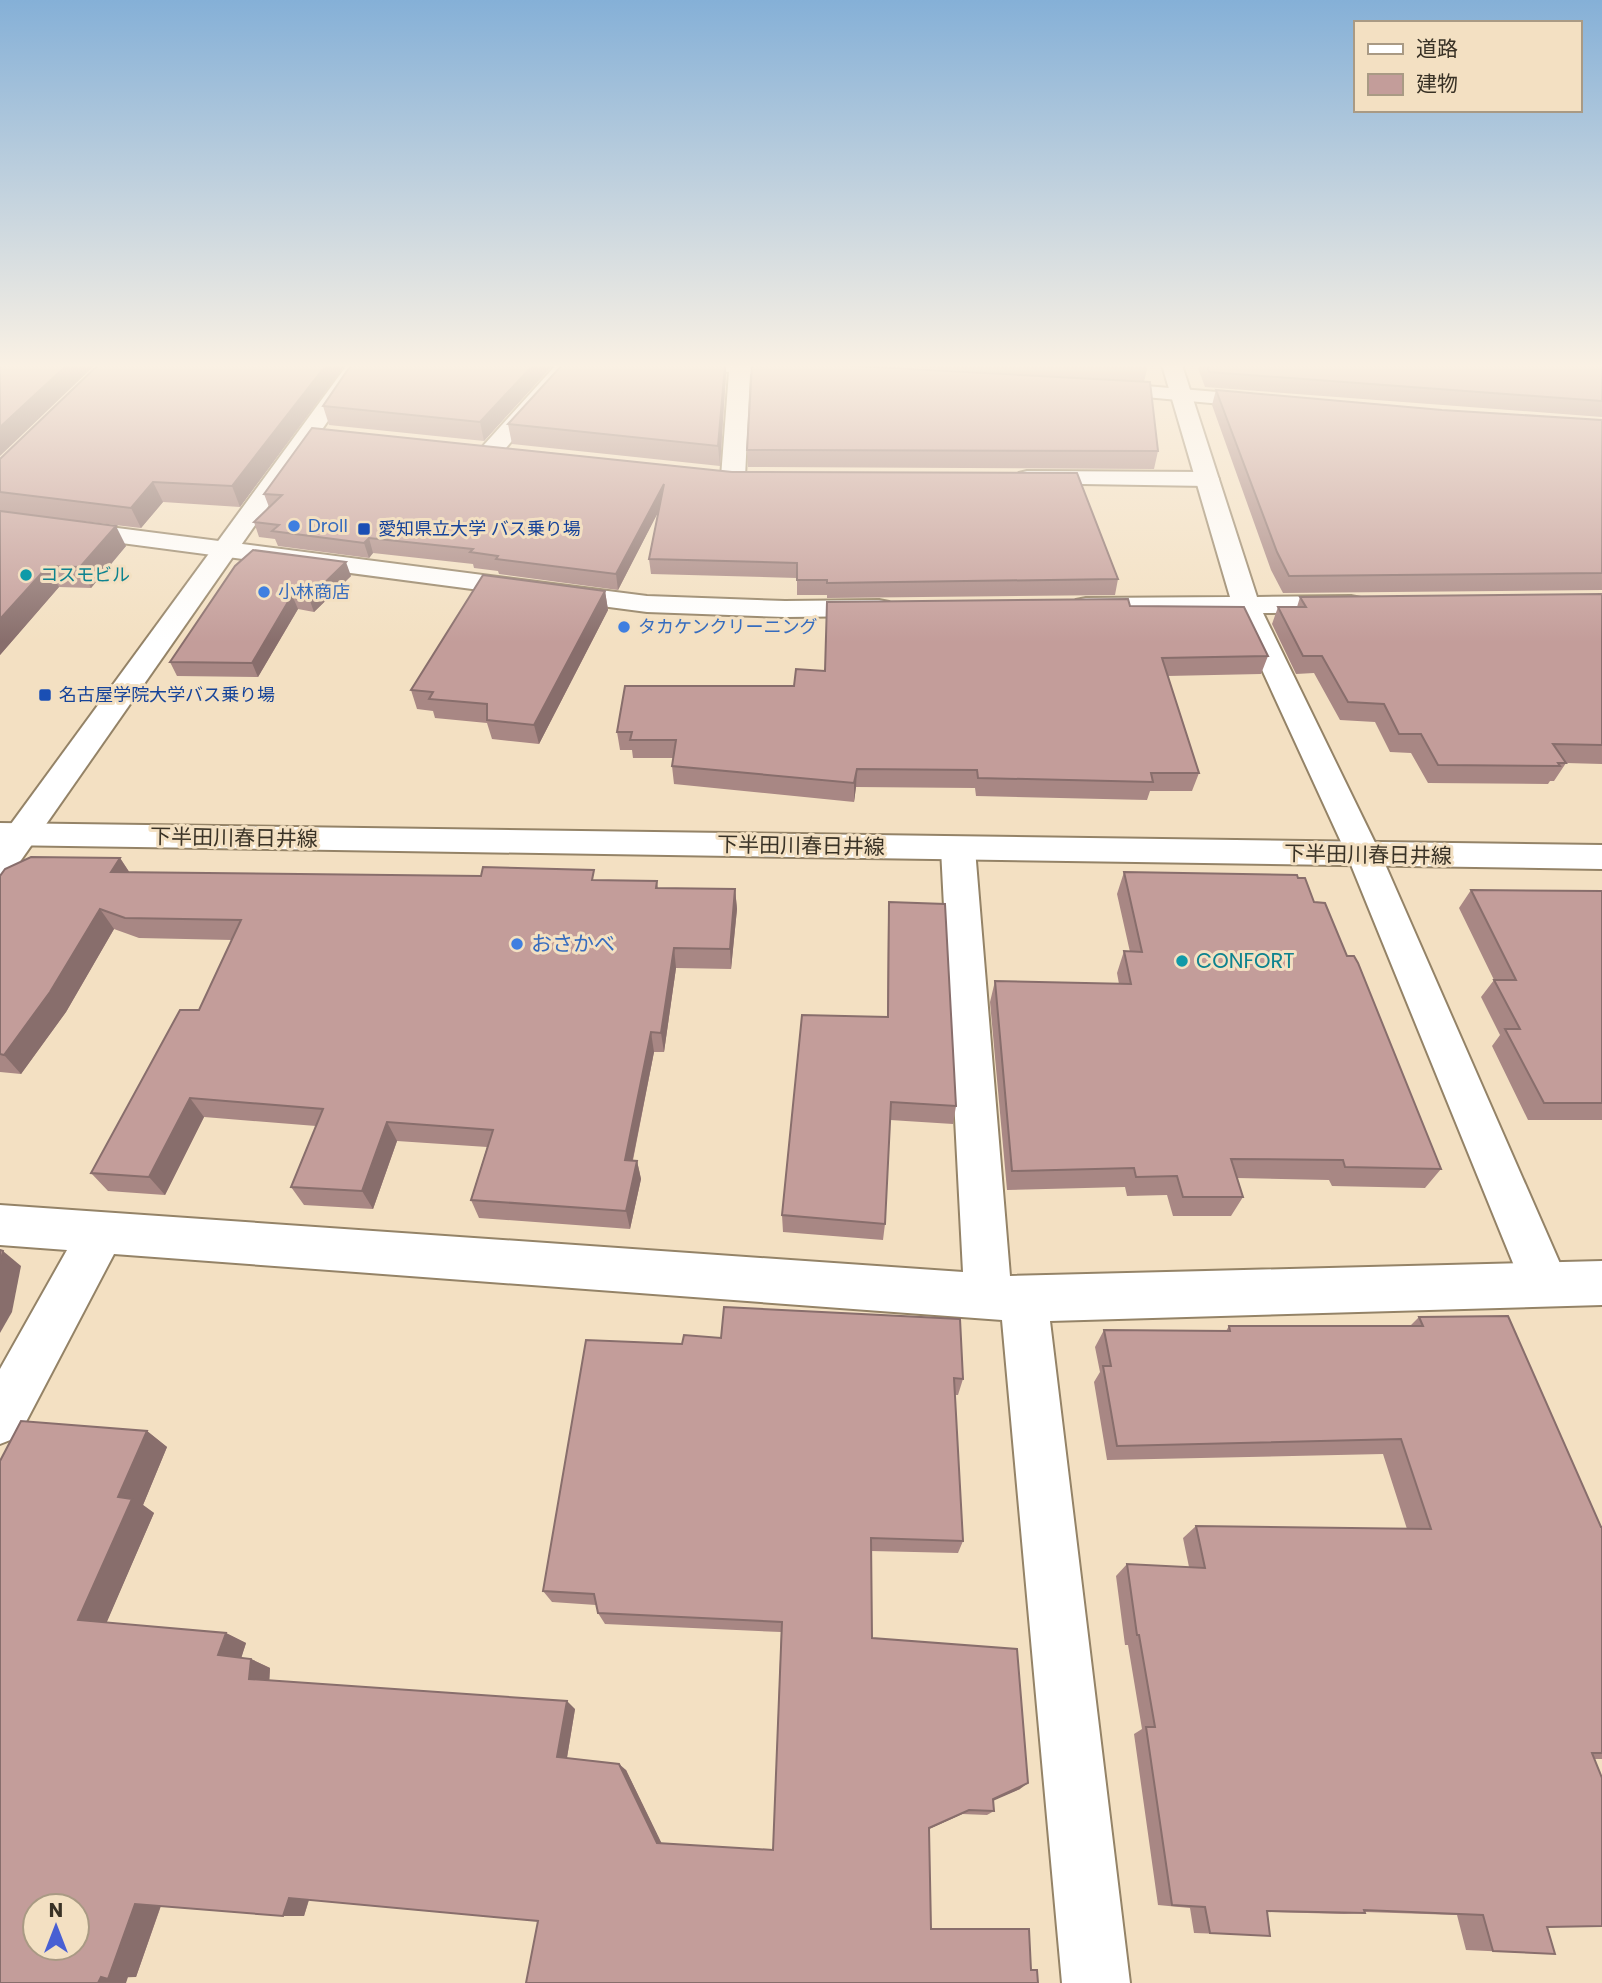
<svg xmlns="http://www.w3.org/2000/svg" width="1602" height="1983" font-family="Poppins,'Noto Sans JP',sans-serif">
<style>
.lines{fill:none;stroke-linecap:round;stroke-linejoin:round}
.minor-casing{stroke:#948367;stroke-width:4}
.tertiary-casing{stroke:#948367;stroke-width:4}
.secondary-casing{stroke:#948367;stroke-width:4}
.minor{fill:#fff;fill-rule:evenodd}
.tertiary{fill:#fff;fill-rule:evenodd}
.secondary{fill:#fff;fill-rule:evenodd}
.wall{fill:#a88784;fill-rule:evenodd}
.shaded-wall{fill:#886e6c}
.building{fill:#c39d9a;stroke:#886e6c;stroke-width:2;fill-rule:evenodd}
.shop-dot{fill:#3f7fe0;stroke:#f3e0c2;stroke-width:2.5}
.transit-dot{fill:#1a4fb4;stroke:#f3e0c2;stroke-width:2.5}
.culture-dot{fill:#0f9aa8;stroke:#f3e0c2;stroke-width:2.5}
.labels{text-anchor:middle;stroke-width:6;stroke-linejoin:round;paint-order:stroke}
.far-shop-label{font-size:18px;fill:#366cbe;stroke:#f3e0c2;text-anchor:start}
.far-transit-label{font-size:18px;fill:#164399;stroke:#f3e0c2;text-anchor:start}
.far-culture-label{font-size:18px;fill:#0d838f;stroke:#f3e0c2;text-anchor:start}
.street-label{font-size:21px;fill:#393226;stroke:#f3e0c2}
.shop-label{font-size:21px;fill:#366cbe;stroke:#f3e0c2;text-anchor:start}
.culture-label{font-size:21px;fill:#0d838f;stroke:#f3e0c2;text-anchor:start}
</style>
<rect width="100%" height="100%" fill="#f3e0c2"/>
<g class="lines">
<g class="minor-casing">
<g id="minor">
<path d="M347,365h20l-355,508 -12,3v-37z"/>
<path d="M556,365h21l-78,91h-16l-3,-5 3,-5z"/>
<path d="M698,365h106l7,2 3,4 -3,4 -7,2 -54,-3 -5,103 -4,5h-16l-4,-5 8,-105 -28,-3z"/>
<path d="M1098,382l167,14 8,1 3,5 -3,5 -8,1 -174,-16 -3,-4 3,-4z"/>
<path d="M1027,471l180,1 8,2 4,5 -4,5 -8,2 -188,-3 -4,-5 4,-5z"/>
<path d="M958,837l12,4 5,8 35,427 592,-15v44l-552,16 80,662h-68l-60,-663 -888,-66 -96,183 -18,7v-75l67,-119 -67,-5v-40l963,67 -22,-423 5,-8z"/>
</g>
</g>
<g class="tertiary-casing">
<g id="tertiary">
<path d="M1162,365h20l75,232 94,-1 10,2 4,6 -4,6 -10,2 -88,1 118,242 188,429 -7,16 -17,6 -17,-6 -181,-445 -111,-242 -150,1 -10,-2 -4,-6 4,-6 10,-2 144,-1z"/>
<path d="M0,513l647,83 138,5 94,-1 10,2 4,6 -4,6 -10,2 -94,1 -138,-5 -647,-85z"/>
</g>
</g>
<g class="secondary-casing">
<path id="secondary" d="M0,823l1602,22v24l-1602,-24z"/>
</g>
<use href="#minor" class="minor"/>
<use href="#tertiary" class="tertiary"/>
<use href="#secondary" class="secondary"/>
</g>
<g class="wall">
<path d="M98,365h247l-105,142 -77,-5 -22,26 -60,-7 45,25 -35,42 -32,-1 -59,68v-196z"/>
<path d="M351,365h202l-69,76 -155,-16 -6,-19z"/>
<path d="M752,365h396l-4,17 14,69 -4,18 -406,-2 -1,-17zM877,367l47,1 160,11z"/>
<path d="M1197,365h405v52l-397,-30z"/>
<path d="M726,374l-6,92 -208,-22 -4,-20z"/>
<path d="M1216,390l226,20 160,10v170l-319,3 -12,-23 -59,-165z"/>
<path d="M312,428l806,151 -3,16 -288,3v-3h-30v-17l-146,-4 -2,-15 9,-47 -40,78 -119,-16 -1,-3 -24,-3 -1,-4 -100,-11 -4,5 -91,-12 -3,-7 -16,-2 -5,-15 15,-15 -5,-13z"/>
<path d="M235,566l116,10 -37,36 -16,-3 -40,68 -81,-1 -7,-14z"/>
<path d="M605,591l3,19 -69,134 -47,-5 -5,-16 -52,-5 -2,-7 -16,-2 -6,-19z"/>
<path d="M1602,594v170l-36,-1 -12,18h-4l-2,3 -120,-1 -17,-30 -21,-1 -15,-30 -35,-2 -26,-47 -18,1 -24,-50 6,-17h19l3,-10z"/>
<path d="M1130,606l138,50 -7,18 -94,2 32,97 -7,18h-42l-3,9 -171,-4 -1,-8 -119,-1 -2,15 -180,-18 -2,-18 1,-8h-40l-1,-8h-12l-3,-18 177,-46 31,-15z"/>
<path d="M120,858l10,15 527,8 1,7 77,1 2,20 -6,60 -55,-1 -12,84h-10l-21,108 4,1 4,18 -11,50 -151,-11 -8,-18 16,-53 -90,-6 -24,68 -69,-4 -13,-18 25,-61 -112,-9 -39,78 -57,-4 -17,-18 108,-163 33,-70 -93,-2 -25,-9 -48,83 -45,62 -21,-2v-196z"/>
<path d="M1124,872l174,6 49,78 94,213 -16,19 -93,-2 -3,-6 -92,-2 6,19 -12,19h-58l-6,-21 -40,1 -2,-9 -118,3 -17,-188 5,-21 124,3 -2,-11 7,-22 6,1 -13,-58z"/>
<path d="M1471,890l131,1v229h-74l-36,-74 8,-11 -19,-38 13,-17 -35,-72z"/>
<path d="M889,902l67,204 -3,18 -63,-4 -5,104 -2,16 -100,-8 -1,-17 105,-198 1,-95z"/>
<path d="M1419,1317l182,210h1v232h-8l-47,168 8,27 -89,-4 -9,-35 -92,-3v1l-21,1 -77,-2 -15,23 -58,-2 -4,-25 -32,-3 -24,-171 8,-5 -14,-84h-3l-9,-69 11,-12 62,3 -6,-29 13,-12 211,3 -24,-75 -276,6 -13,-78 6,-10 -5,-25 9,-17 122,1 3,-5h181z"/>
<path d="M586,1340l377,39 -5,16h-3l8,146 -5,12 -87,-2 1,87 148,151 -27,11 1,11 -7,4 -25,-1 -33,15 2,100 100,40 6,1 -499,-49 -229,-21 -5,16 -143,-10 -25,71 -136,6 147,-552 20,16 -24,58 11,8 -48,110 120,10 20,10 -5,15 10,1 19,9 -1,12 306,29 -8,49 59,12 35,73 112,7 8,-218 -176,-8 -7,-11 -2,-8 -44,-3 -9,-11z"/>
</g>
<g class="shaded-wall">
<path d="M67,365h28l-95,91v-29z"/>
<path d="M326,365h19l-105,142 -8,-21z"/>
<path d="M533,365h20l-69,76 -4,-19z"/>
<path d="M725,365h1v9l-6,92 -2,-20z"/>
<path d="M153,482l10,20 -22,26 -10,-20z"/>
<path d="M664,484l1,15 -47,91 -2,-16z"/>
<path d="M116,526l10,20 -35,42 -11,-21z"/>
<path d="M369,538l4,15 -4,5 -5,-15z"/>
<path d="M346,562l5,14 -37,36 -5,-14z"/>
<path d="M48,566l11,21 -59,68v-36z"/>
<path d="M605,591l3,19 -69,134 -5,-19z"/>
<path d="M292,595l6,14 -40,68 -6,-14z"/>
<path d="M857,769l-1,18 -2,15v-19z"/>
<path d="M120,858l13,20 -22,-6z"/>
<path d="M735,889l2,20 -6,60 -1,-20z"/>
<path d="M100,909l14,20 -48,83 -45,62 -17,-19z"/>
<path d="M674,948l2,20 -12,84 -3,-19z"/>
<path d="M651,1032l3,20 -25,126 -4,-18z"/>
<path d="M190,1098l14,19 -39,78 -16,-18z"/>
<path d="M387,1122l10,19 -24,68 -11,-18z"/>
<path d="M637,1161l4,18 -11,50 -4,-18z"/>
<path d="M3,1251l18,15 -9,46 -12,21v-69z"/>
<path d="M147,1431l20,16 -24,58 11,8 -51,118 -25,-11 40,-123z"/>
<path d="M226,1633l20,10 -7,22 -21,-10z"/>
<path d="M251,1659l19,9 -1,20 -20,-9z"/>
<path d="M567,1701l8,8 -9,54 -9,-6z"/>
<path d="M619,1764l7,6 37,76 -6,-3z"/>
<path d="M1028,1783l-8,6 -34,15 7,-5z"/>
<path d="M969,1810l-7,4 -38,17 5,-3z"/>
<path d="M289,1898l20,1 -5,17h-21z"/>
<path d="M135,1904l26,1 -25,72h-8l-2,6h-28z"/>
</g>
<g class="building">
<path d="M0,365h67l-67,62z"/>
<path d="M98,365h228l-94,121 -79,-4 -22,26 -131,-16v-33z"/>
<path d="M351,365h182l-53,57 -157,-16z"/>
<path d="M562,365h163l-7,81 -210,-22z"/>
<path d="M752,365h84l314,17 8,69 -411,-1z"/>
<path d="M1207,365h395v36l-393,-29z"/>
<path d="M1216,390l226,20 160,10v153l-313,3 -12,-24z"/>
<path d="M312,428l420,44 345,1 41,106 -291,4v-3h-30v-17l-148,-4 15,-75 -48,90 -120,-15 2,-3 -28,-4 3,-3 -104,-11 -5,5 -92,-12 7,-6 -25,-3 28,-27 -18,-1z"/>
<path d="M0,511l116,15 -36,41 -32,-1 -48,53z"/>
<path d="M253,550l93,12 -37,36 -17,-3 -40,68 -82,-1 65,-96z"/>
<path d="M483,575l122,16 -71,134 -47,-5v-16l-58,-5 4,-7 -22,-2z"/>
<path d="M1602,594v151l-49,-1 13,19h-8l2,3 -122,-1 -17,-31h-22l-15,-30 -36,-2 -26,-46h-19l-25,-49h28l-6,-10z"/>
<path d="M1128,599l2,7 114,1 24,49 -106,2 37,115h-48l2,9 -175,-4 -1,-8 -120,-1 -3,14 -182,-17 4,-26h-46l2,-8h-15l8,-46h169l2,-17 29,2 2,-69z"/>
<path d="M31,857l89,1 -9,14 370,4 2,-9 111,3 -2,10 65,1 -1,7 79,1 -5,60 -56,-1 -13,85 -10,-1 -26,128 12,1 -11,50 -155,-11 22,-70 -106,-8 -25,69 -71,-4 32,-78 -133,-11 -41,79 -58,-4 89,-163h19l42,-90 -116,-2 -25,-9 -50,83 -46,63 -4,-1v-178l5,-7z"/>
<path d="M1124,872l173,3 1,3h7l9,24 11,1 22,53h7l4,7 83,206 -96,-2 -2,-7 -112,-1 12,38h-60l-6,-21 -41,1 -2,-9 -122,3 -17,-190 136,3 -7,-33 18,1z"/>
<path d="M1471,890l131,1v212h-58l-39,-74h15l-26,-49h22z"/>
<path d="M889,902l56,2 11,202 -65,-4 -6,122 -103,-9 20,-200 86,2z"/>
<path d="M0,1250l3,1 -3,13z"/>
<path d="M724,1307l236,12 3,60 -9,-1 9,163 -92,-3 1,100 145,11 11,134 -35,16 1,12 -25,-1 -40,18 2,101h98l2,41h6l1,13h-512l12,-62 -249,-23 -6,18 -148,-12 -27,75 -7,-2 -3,6h-98v-522l21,-40 126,10 -29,66 14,2 -54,121 148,13 -8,22 33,4 -2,20 318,22 -10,56 62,7 38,79 116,7 9,-228 -184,-9 -4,-19 -51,-3 43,-251 96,4 2,-9 37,3zM35,1906h42v42h-42z"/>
<path d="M1508,1316l93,211h1v226h-10l10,25v148l-55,1 8,27 -62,-3 -10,-36 -119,-5 1,3 -98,-2 3,25 -60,-3 -5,-26 -33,-2 -26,-178h9l-16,-92h-2l-10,-71 78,4 -9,-42 235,3 -30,-90 -284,7 -14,-80h8l-7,-36 126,1 -1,-5h194l-4,-9z"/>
</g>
<linearGradient id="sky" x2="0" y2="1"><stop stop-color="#85b0d7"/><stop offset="0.57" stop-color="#faf1e4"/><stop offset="1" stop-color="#faf1e4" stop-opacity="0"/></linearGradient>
<rect width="1602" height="642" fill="url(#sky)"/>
<g class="shop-dot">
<circle cx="294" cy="526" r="7"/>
<circle cx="264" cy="592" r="7"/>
<circle cx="624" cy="627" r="7"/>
<circle cx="517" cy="944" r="7"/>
</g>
<g class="transit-dot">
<rect x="357" y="522" width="14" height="14" rx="3.5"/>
<rect x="38" y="688" width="14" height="14" rx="3.5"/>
</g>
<g class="culture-dot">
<circle cx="26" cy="575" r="7"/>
<circle cx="1182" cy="961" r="7"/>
</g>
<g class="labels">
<g class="far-shop-label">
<text x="308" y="532">Droll</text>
<text x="278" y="598">小林商店</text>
<text x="638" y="633">タカケンクリーニング</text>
</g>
<g class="far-transit-label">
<text x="378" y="535">愛知県立大学 バス乗り場</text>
<text x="59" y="701">名古屋学院大学バス乗り場</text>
</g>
<g class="far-culture-label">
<text x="40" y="581">コスモビル</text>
</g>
<g class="street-label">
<text transform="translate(234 838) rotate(1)" y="7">下半田川春日井線</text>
<text transform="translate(801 846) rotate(1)" y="7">下半田川春日井線</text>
<text transform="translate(1368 855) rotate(1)" y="7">下半田川春日井線</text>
</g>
<g class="shop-label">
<text x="531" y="951">おさかべ</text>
</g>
<g class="culture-label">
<text x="1196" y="968">CONFORT</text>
</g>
</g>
<rect x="1354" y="21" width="228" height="91" fill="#f3e0c2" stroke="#a99a84" stroke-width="2"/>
<rect x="1368" y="44" width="35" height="10" fill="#ffffff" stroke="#a99a84" stroke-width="2"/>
<text x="1416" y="56" font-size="21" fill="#393226">道路</text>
<rect x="1368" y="74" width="35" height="21" fill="#c39d9a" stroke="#a99a84" stroke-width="2"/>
<text x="1416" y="91" font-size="21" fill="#393226">建物</text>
<g transform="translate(56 1927)"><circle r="33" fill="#f3e0c2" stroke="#a99a84" stroke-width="2"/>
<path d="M0-5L12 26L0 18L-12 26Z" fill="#485fd3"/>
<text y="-10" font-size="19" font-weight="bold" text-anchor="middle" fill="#393226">N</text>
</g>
</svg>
